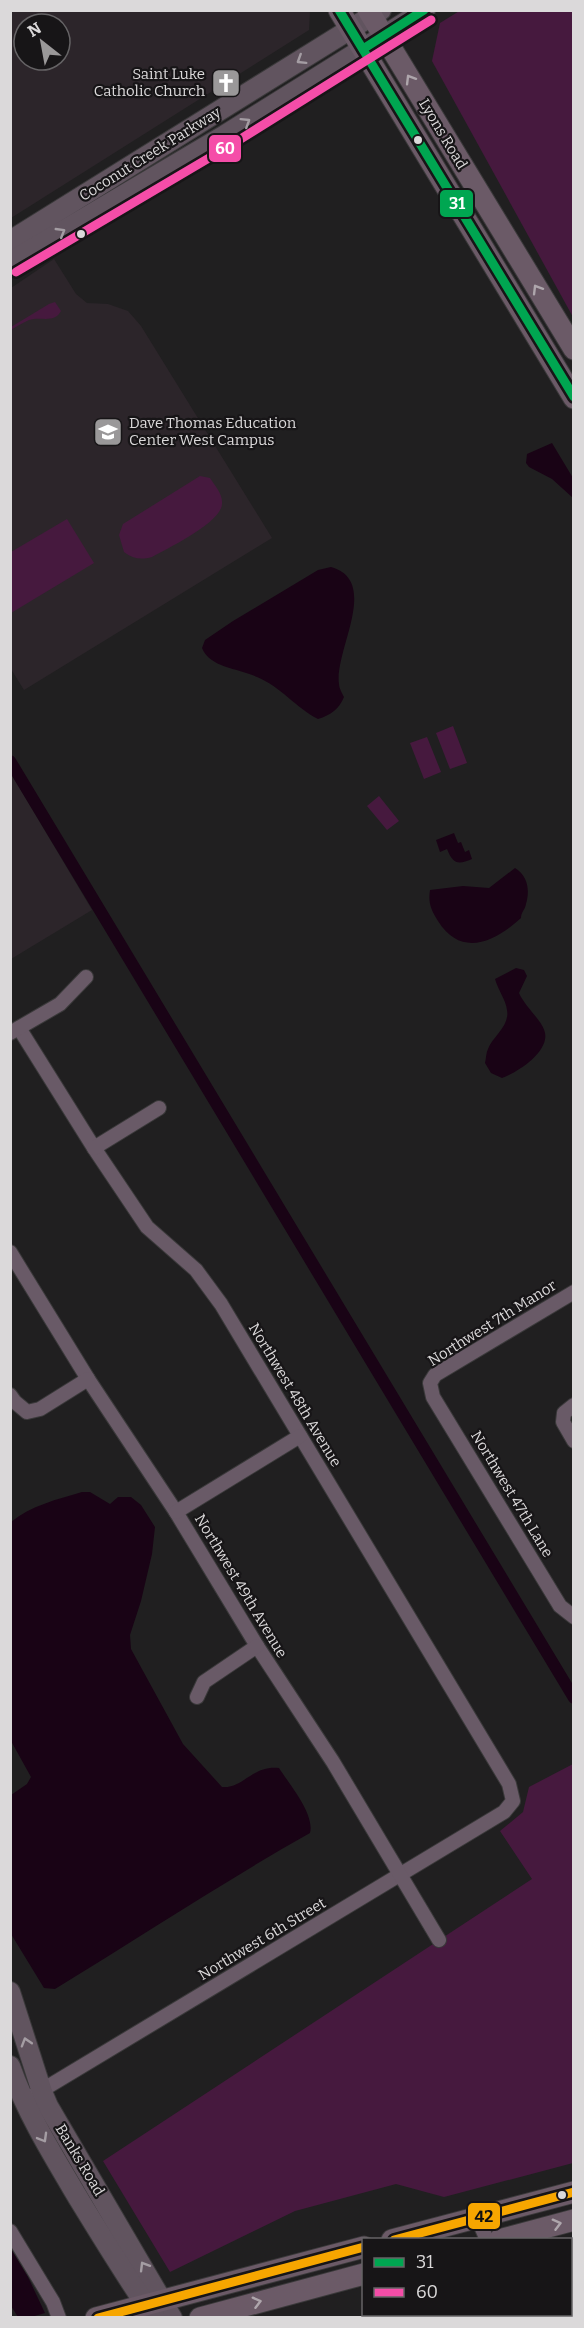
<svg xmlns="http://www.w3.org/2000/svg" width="584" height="2328" font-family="Bitter,serif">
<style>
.built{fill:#2c252a;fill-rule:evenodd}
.green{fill:#46193e}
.water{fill:#190315}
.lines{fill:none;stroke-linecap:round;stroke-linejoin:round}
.canal{stroke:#190315;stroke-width:12}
.street-casing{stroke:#3a393a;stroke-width:16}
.secondary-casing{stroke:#3a393a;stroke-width:22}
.primary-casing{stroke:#3a393a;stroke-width:23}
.street{stroke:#695a67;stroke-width:14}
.secondary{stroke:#61545f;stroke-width:20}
.primary{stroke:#6b5a67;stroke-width:21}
.bus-1-casing{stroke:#171517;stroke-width:14}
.bus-2-casing{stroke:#171517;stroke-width:14}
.bus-3-casing{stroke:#171517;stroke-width:14}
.bus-1{stroke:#00a651;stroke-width:9}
.bus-2{stroke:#f54da8;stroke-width:9}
.bus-3{stroke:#f7a600;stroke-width:9}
.oneway{stroke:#a49da3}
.oneway2{stroke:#aea6ac}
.bus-dot{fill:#dbd9da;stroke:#171517;stroke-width:2}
.labels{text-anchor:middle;stroke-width:4.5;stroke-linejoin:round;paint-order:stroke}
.poi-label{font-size:15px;fill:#dbd9da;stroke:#171517;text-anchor:end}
.street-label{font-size:15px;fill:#dbd9da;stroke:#171517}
.line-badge{stroke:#171517;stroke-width:2}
.badge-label{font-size:16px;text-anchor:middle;font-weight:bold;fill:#fff}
.pale-badge-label{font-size:16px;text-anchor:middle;font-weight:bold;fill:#111}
</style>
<rect width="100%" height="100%" fill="#201f20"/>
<g class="built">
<path d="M11,10h299v1l-1,19 -298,188zM24,24h36v36h-36z"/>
<path d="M54,259l22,35 11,9 21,1 20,7 13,15 131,212 -248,152 -13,-21v-381z"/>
<path d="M10,772l82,138 -81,49h-1z"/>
</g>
<g class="green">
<path d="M461,10l112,1v306l-141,-256 8,-38z"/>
<path d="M55,302l6,9c-7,13 -20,5 -32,9 -7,3 -13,7 -18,10v-3l38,-23z"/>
<path d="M200,476l10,2c5,8 13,16 12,26 -1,19 -54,44 -70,53 -11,3 -19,2 -28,-5l-5,-17 4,-11z"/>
<path d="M67,519l27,44 -83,50v-61z"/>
<path d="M453,726l14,37 -17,6 -14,-36z"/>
<path d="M427,737l14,35 -17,7 -14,-36z"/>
<path d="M379,796l20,25 -12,9 -20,-24z"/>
<path d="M573,1764v399l-129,34 -48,-13 -101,27 -125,61 -67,-111 429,-282 -32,-48 23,-19 6,-25z"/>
</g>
<g class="water">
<path d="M552,443l21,35v20l-21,-19 -23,-12 -3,-4 1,-9z"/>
<path d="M331,567c50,14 3,84 8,117 0,4 3,9 5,13 -5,12 -13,18 -26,22 -23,-12 -37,-32 -61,-42 -19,-9 -47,-9 -55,-29l3,-8 28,-19 85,-51z"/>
<path d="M454,833l4,10 3,-1 4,10 4,-2 3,9c-14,6 -19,5 -25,-10l-7,3 -4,-12z"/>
<path d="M515,868c13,8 15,22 11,36 -1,6 -5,8 -5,14 -26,24 -60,40 -83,3 -7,-11 -10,-18 -8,-31l33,-4 26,2z"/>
<path d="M516,968l8,2 3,6 -8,17c6,14 24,28 26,40 4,19 -28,40 -43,45l-11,-5 -6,-10c1,-4 1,-10 3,-14 5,-13 22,-23 19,-39 -1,-10 -9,-20 -12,-31z"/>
<path d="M82,1492h8l20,12 8,-7h13l10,8 14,22 -3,27 -11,47 -11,34 1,14 52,95 39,43c21,2 30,-22 57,-19 10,16 36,46 31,65 -87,49 -170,104 -255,156l-11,-1 -33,-54v-139l16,-11 4,-7 -20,-36v-219c19,-16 47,-23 71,-30z"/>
<path d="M11,2249l17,28 17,36 -14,4h-13l-7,-11z"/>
</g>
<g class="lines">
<path class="canal" d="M10,761l564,937"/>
<g class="street-casing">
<g id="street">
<path d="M19,1028l75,120 53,79 49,43 25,34 288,480 4,17 -9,11 -470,283"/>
<path d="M10,1033l50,-29 26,-27"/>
<path d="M94,1148l65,-40"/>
<path d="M10,1252l78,127 88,133 81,134 76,116 106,178"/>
<path d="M574,1292l-139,83 -5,8 3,14 127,209 14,11"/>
<path d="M10,1395l5,7 12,10 13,-3 48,-30"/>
<path d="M574,1405l-10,8 -1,9 11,19"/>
<path d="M176,1512l124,-76"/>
<path d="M197,1697l7,-15 53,-36"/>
<path d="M477,2217l10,23"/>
<path d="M10,2231l43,71 6,16"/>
<path d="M525,2314l2,4"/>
<path d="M539,2314l2,4"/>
</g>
</g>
<g class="secondary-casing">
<g id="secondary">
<path d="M10,241l371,-231"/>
<path d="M10,262l215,-127 200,-125"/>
<path d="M10,1992l32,100 6,14 124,212"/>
<path d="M10,2066c17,48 44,91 70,135 24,39 48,79 75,117"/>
</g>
</g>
<g class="primary-casing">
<g id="primary">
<path d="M339,10l235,388"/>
<path d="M368,10l206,339"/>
<path d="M392,2240l182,-48"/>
<path d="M499,2240l75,-20"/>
<path d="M96,2318l268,-71"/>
<path d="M200,2318l164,-44"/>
</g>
</g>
<use href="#street" class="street"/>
<use href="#secondary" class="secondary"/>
<use href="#primary" class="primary"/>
<g class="bus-1-casing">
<g id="bus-1">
<path d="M339,10l235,387"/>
<path d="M363,49l61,-39"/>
</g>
</g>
<g class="bus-2-casing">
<path id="bus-2" d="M16,272l215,-127 200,-125"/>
</g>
<g class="bus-3-casing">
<g id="bus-3">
<path d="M394,2240l180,-48"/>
<path d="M98,2318l266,-71"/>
</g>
</g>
<use href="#bus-1" class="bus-1"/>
<use href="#bus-2" class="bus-2"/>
<use href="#bus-3" class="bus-3"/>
</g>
<defs><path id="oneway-chevron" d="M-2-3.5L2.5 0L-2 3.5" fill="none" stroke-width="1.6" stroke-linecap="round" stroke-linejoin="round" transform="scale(1.5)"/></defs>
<g class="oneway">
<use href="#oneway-chevron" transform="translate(301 60) rotate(148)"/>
<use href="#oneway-chevron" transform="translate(246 122) rotate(-32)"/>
<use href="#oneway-chevron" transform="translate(61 232) rotate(-31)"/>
<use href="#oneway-chevron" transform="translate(26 2042) rotate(-107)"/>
<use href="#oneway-chevron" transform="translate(43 2138) rotate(60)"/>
<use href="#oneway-chevron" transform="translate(144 2266) rotate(-121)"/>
</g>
<g class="oneway2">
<use href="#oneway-chevron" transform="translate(410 79) rotate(-121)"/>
<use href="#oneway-chevron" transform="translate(537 289) rotate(-121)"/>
<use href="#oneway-chevron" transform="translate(557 2224) rotate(-15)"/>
<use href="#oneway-chevron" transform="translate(257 2302) rotate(-15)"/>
</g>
<defs>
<g id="church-square" transform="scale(1.5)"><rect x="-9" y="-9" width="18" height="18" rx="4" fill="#9a9899" stroke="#171517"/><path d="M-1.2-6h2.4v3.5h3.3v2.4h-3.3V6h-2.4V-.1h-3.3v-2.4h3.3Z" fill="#fff"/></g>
<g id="school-square" transform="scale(1.5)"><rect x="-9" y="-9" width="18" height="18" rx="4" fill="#9a9899" stroke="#171517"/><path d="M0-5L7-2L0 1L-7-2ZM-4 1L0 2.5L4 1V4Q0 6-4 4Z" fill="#fff"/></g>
</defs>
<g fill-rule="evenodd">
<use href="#church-square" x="226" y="83"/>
<use href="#school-square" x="108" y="432"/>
</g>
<g class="bus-dot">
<circle cx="418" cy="140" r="5"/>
<circle cx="81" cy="234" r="5"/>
<circle cx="562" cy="2195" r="5"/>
</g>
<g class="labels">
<g class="poi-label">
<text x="205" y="79">Saint Luke<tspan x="205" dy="17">Catholic Church</tspan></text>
<text x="129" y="428" text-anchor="start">Dave Thomas Education<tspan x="129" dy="17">Center West Campus</tspan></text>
</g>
<g class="street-label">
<text transform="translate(443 134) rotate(59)" y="5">Lyons Road</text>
<text transform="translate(150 154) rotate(-32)" y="5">Coconut Creek Parkway</text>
<text transform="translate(492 1323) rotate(-32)" y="5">Northwest 7th Manor</text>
<text transform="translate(295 1395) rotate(59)" y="5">Northwest 48th Avenue</text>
<text transform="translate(512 1494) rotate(59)" y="5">Northwest 47th Lane</text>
<text transform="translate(241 1586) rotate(59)" y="5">Northwest 49th Avenue</text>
<text transform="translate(262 1939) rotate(-31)" y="5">Northwest 6th Street</text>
<text transform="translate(80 2160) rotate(59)" y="5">Banks Road</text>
</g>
</g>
<g class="line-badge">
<rect x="208" y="134" width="34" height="29" rx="6" fill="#f54da8"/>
<rect x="439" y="189" width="35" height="29" rx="6" fill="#00a651"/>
<rect x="467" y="2202" width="34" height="28" rx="6" fill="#f7a600"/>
</g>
<g class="badge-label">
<text x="225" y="154">60</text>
<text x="457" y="209">31</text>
</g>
<g class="pale-badge-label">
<text x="484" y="2222">42</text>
</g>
<rect width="584" height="2328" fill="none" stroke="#dbd9da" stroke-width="24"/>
<rect x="362" y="2238" width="210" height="78" fill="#171517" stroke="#656365" stroke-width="1.5"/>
<rect x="374" y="2258" width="30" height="9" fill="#00a651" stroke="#656365" stroke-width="1.5"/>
<text x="416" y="2268" font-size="18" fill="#dbd9da">31</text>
<rect x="374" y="2288" width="30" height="9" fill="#f54da8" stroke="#656365" stroke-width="1.5"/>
<text x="416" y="2298" font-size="18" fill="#dbd9da">60</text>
<g transform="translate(42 42) rotate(329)"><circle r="28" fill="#171517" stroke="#656365" stroke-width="1.5"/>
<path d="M0-4.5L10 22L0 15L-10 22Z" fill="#9a9899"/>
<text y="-9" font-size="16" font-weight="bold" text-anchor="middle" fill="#dbd9da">N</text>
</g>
</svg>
